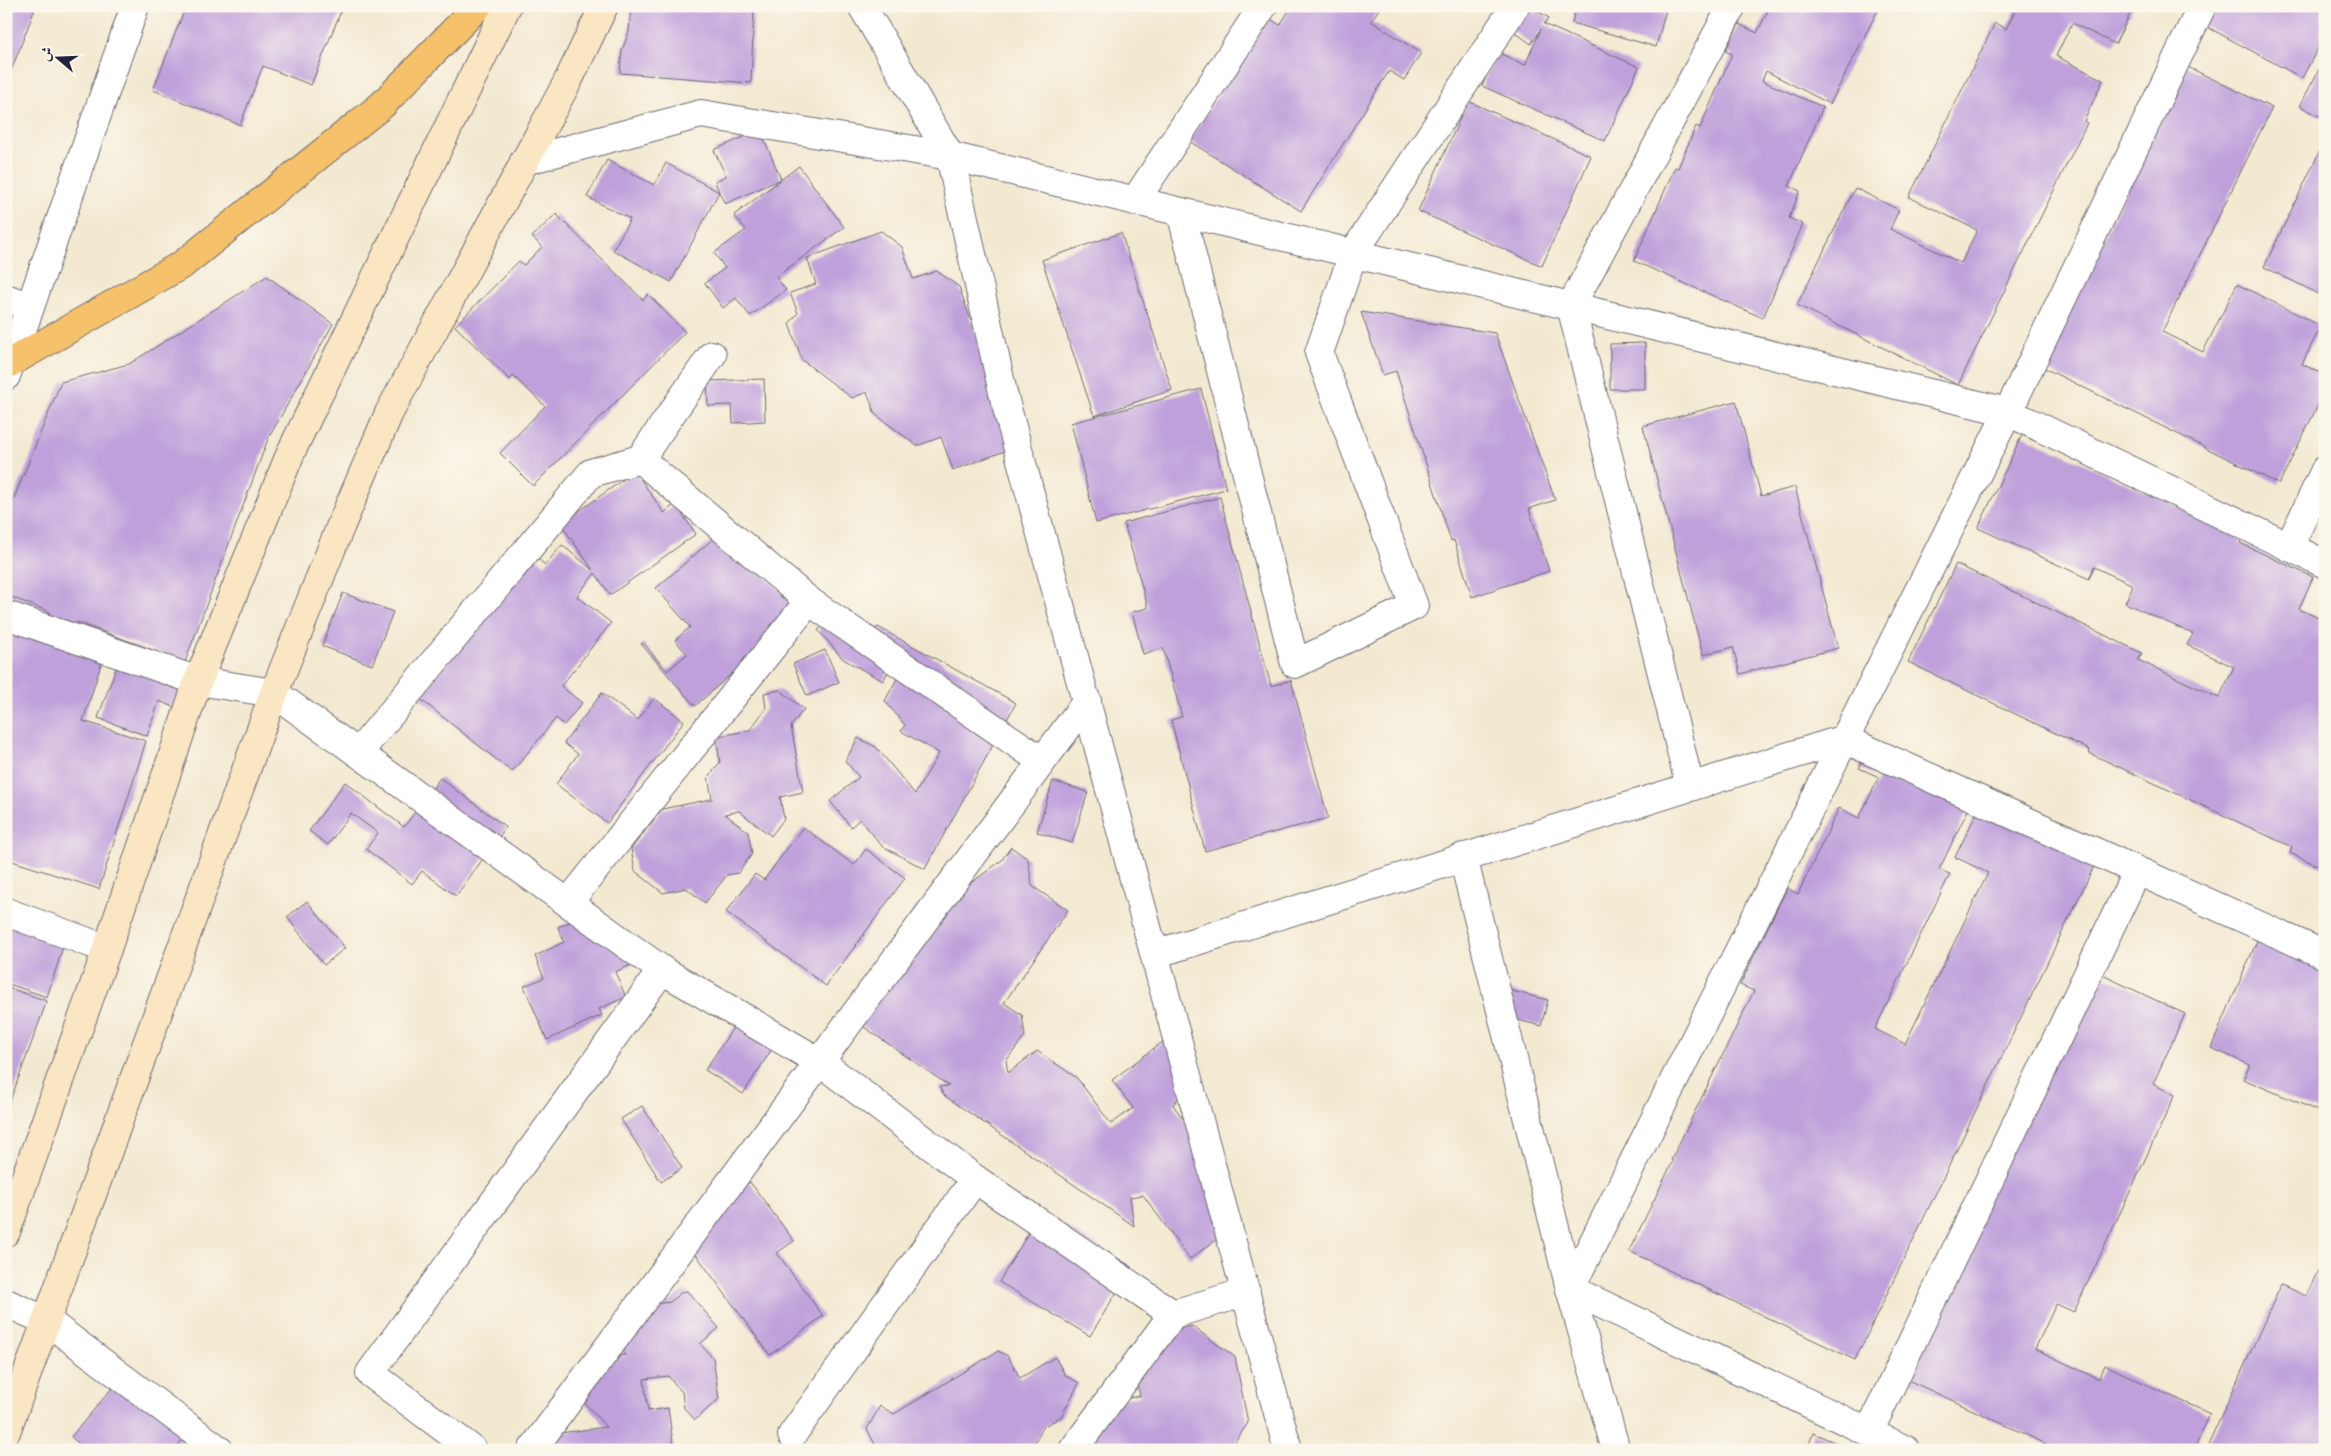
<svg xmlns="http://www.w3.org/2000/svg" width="2331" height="1456" font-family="'IM FELL Double Pica',Amiri,serif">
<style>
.building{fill:#bfa0db}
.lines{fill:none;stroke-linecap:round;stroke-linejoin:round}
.street-casing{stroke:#6b6870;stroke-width:30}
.secondary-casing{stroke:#6b6870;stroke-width:30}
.primary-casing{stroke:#6b6870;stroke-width:30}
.street{stroke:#fff;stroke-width:28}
.secondary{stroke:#fbe6c4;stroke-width:28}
.primary{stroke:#f5c16b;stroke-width:28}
</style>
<rect width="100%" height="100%" fill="#fbf7ec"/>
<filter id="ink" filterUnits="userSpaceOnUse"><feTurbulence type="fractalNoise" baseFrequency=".02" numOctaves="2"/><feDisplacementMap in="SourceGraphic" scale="10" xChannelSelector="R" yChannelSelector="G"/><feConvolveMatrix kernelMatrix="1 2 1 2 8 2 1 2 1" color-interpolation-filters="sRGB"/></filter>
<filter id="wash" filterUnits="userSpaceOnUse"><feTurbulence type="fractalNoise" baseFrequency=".0096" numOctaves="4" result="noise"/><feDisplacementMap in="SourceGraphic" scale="20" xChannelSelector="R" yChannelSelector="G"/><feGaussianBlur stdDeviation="1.12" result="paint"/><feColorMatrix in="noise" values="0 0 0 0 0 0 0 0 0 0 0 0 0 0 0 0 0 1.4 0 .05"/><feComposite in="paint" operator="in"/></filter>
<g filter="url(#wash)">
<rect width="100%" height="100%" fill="#f3e9d1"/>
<g id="blocks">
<g class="building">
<path d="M6,6h30l-30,78z"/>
<path d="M186,6h157l-32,79 -48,-19 -23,59 -87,-35z"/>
<path d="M631,6h123l-3,77 -131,-10 2,-23 7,-18z"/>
<path d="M1292,6h89l-10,15 50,32 -17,27 -15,-9 -88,140 -112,-70 78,-124 13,8z"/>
<path d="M1529,6l20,12 -5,6 95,43 -34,74 -123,-55 15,-34 28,13 16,-36 -10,15 -19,-14z"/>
<path d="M1576,6h91l-11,41 -84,-24z"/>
<path d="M1770,6h110l-50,98 -64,-33 -4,10 61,26 -34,79 11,5 -11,27 14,6 -40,94 -129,-57 41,-94 3,1 18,-42 4,2 32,-74 -7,-3 14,-27 18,9z"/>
<path d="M2017,6h117l-19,38 -43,-21 -16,33 47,24 -19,41 3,2 -129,262 -161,-80 58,-117 44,22 -9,19 71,34 16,-33 -68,-33 86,-174 11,6z"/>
<path d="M2207,6h118v29l-23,43 -104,-56z"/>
<path d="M2325,58v61l-25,-13z"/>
<path d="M2186,66l86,42 -110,224 41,20 34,-68 84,42 -19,38 23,11v16l-46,93 -237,-117z"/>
<path d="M1468,101l123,55 -49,110 -124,-55z"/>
<path d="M760,130l21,49 -56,25 -6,-12 -48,90 -58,-32 17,-31 -43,-22 20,-37 47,25 12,-22 53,29 -4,-11 11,-5 -12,-26z"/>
<path d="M2325,140v157l-61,-30z"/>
<path d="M799,166l45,61 -68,50 10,13 -36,26 -14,-18 -13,10 -18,-25 20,-15 -11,-15 32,-23 -12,-15z"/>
<path d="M556,214l87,86 5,-6 37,38 -152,154 -33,-33 45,-47 -32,-30 -3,4 -55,-54 64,-65 5,4 18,-18 -10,-10z"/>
<path d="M881,231l21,16 11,32 24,-8 22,16 57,160 -63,23 -12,-33 -24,9 -42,-32 -8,-22 -15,6 -50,-38 -13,-36 9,-11 -8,-20 26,-9 -9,-26z"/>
<path d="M1121,233l51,157 -78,26 -52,-156z"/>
<path d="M267,276l66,48 -65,115 -83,223 -108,-40 -6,19 34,11 -22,69 63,20 -47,148 -93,-30v-255l42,14 2,-6 -44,-17v-77l55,-136 68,-18z"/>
<path d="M1361,312l134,21 60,167 -26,9 20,62 -77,26 -18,-57 -3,1 -55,-170 -13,4z"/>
<path d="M1645,343v46h-35v-45z"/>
<path d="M764,379l1,42 -32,2 -1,-18 -24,1 -1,-25z"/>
<path d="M1201,389l25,100 -130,34 -25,-100z"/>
<path d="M1736,401l25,95 34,-9 43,161 -98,26 -7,-27 -30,8 -60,-229z"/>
<path d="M2022,435l221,102 -3,6 73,34 -14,32 26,12v248l-35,-16 2,-6 -203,-94 1,-3 -182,-88 48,-98 186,89 -4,7 81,38 15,-31 -47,-22 6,-11 -68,-31 8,-18 -39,-18 -5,12 -111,-51z"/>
<path d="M635,471l29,42 11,-9 21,30 -86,61 -15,-22 -18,23 34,27 -50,63 21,17 -18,22 -8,-7 -44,54 -93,-74 116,-142 10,9 17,-20 31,25 -36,-51 17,-12 4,5z"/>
<path d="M1220,497l51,189 20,-6 37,138 -123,33 -34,-131 11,-3 -19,-69 -20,6 -11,-42 16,-4 -24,-85z"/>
<path d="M720,533l82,79 -107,94 -54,-62 2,-1 24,28 20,-17 -12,-14 15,-13 -34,-39z"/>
<path d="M343,593l50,19 -21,53 -50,-19z"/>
<path d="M837,614l24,28 17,-15 138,76 -91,166 -43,-23 -22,-27 -9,8 -21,-26 29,-24 -14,-16 13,-23 18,9 39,47 24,-41 -38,-22 4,-6 -20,-24 24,-45 -9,-6 -17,31 -40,-22 -25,-29z"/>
<path d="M125,643l65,23 -14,42 -17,-7 -12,35 -49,-18z"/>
<path d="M825,650l14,32 -32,14 -14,-32z"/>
<path d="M780,690l24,19 -13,17 12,66 -23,5 4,22 -13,17 -32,-25 -14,3 23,18 4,22 -14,19 -11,2 -22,28 -19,-15 -23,5 -28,-22 -4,-22 31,-40 50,-10 -4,-22 12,-15 -4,-25 34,-7 16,-22 -2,-15z"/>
<path d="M602,693l36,27 16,-22 30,23 -77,102 -51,-39 22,-30 -14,-11z"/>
<path d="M1871,745l104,50 -36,75 11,4 -75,155 30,15 83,-171 -33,-16 29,-59 116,56 -245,506 -226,-109 44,-90 -2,-1 83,-169 -14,-6 47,-97 11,6 41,-86 20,10 20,-41 -20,-9z"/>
<path d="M440,778l66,49 -50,69 -34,-25 -10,13 -46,-35 12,-16 -27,-20 -23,32 -19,-14 36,-49 59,45z"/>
<path d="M1053,781l35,11 -16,51 -35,-11z"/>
<path d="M803,827l51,38 12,-16 39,29 -79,108 -100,-74 29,-38 9,6z"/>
<path d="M1011,847l17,12 4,27 36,24 -64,93 18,12 3,21 -19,25 2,12 29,-22 40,27 34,46 22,-16 -21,-28 65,-49 8,57 -12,17 36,49 12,82 -31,23 -47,-64 -13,2 4,29 -189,-130 -6,-9 10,-1 -105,-73 73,-107 17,13 12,-18 55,-40z"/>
<path d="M307,901l38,47 -21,17 -37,-48z"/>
<path d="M6,907l63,21 -22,69 -41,-14z"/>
<path d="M590,913l48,49 -23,10 11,25 -27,12 3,6 -55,25 -23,-54 20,-8 -9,-22 29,-14 -6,-15z"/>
<path d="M2260,934l65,27v153l-82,-35 7,-14 -39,-17z"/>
<path d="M2094,971l91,43 -32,70 22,11 -101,217 -18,-8 -21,45 64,30 6,-14 105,49 -16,36h-135l-162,-75z"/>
<path d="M6,987l41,14 -41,111z"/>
<path d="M1508,990l40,10 -7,26 -39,-10z"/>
<path d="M735,1025l37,24 -29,45 -38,-24z"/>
<path d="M642,1106l40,62 -21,14 -40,-63z"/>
<path d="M750,1182l44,59 -17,12 46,63 -53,39 -89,-121z"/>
<path d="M1041,1212l91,55 -42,69 -91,-54z"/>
<path d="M2325,1256v194h-119l75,-165 25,11z"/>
<path d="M687,1291l32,37 -19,16 13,14 6,41 -24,21 -11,-12 -2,-16 -14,-16 -24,3 4,32 20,-3 6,42h-133l19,-17 46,-6 -37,-42 29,-26 27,-4 -18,-21 31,-28 32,-4 12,-10z"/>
<path d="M1192,1326l43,31 13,66 -14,20 10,7h-161l23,-48 34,-6 -7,-29 25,-35z"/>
<path d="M998,1351l10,5 12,22 35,-21 10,18 14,8 -18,34 -17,9 -13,24h-153l-11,-21 13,-23 14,8z"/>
<path d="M128,1369l62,62 -16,19h-87l-16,-13z"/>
<path d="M1813,1433l40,17h-46z"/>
</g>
</g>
</g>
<g filter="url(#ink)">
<use href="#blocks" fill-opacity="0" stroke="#6b6870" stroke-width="1"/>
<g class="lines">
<g class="street-casing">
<g id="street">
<path d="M862,6l88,150 54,241 284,1053"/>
<path d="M524,161l177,-47 249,42 1058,256 317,152"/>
<path d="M1135,201l128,-195"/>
<path d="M1181,212l114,452 119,-58 -95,-253 34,-99 162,-248"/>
<path d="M6,298l24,9"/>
<path d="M6,376l129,-370"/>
<path d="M640,459l169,142 233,160"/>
<path d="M2289,547l36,-77"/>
<path d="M6,615l192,66 76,12 388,277 158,92 155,117 198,135"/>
<path d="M358,753l233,-280 49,-14 72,-104"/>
<path d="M1690,787l-119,-481 161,-300"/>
<path d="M1463,857l107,432 336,161"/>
<path d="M568,903l241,-302"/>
<path d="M6,912l101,37"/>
<path d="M1155,954l689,-215 481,216"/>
<path d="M6,1303l41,18 172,129"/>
<path d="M1869,1432l268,-561"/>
<path d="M792,1435l183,-256"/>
<path d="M473,1450l-103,-77 292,-403"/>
<path d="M532,1450l555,-749"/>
<path d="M1073,1450l100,-136 73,-22"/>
<path d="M1616,1450l-46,-161 438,-877 194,-406"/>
</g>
</g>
<g class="secondary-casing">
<g id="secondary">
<path d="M6,1232l101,-283 91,-268 93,-229 216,-446"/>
<path d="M6,1432l268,-739 67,-168 48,-112 179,-332 36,-75"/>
</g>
</g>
<g class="primary-casing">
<path id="primary" d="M6,365l177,-101 199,-159 96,-99"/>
</g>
<use href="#street" class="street"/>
<use href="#secondary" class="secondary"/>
<use href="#primary" class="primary"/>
</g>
</g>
<rect width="2331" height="1456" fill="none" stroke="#fbf7ec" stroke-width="25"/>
<g transform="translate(58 58) rotate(289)" stroke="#fbf7ec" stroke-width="4" paint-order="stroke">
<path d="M0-4L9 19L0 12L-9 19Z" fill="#22223b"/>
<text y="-8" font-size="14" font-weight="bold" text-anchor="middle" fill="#22223b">ش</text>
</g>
</svg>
